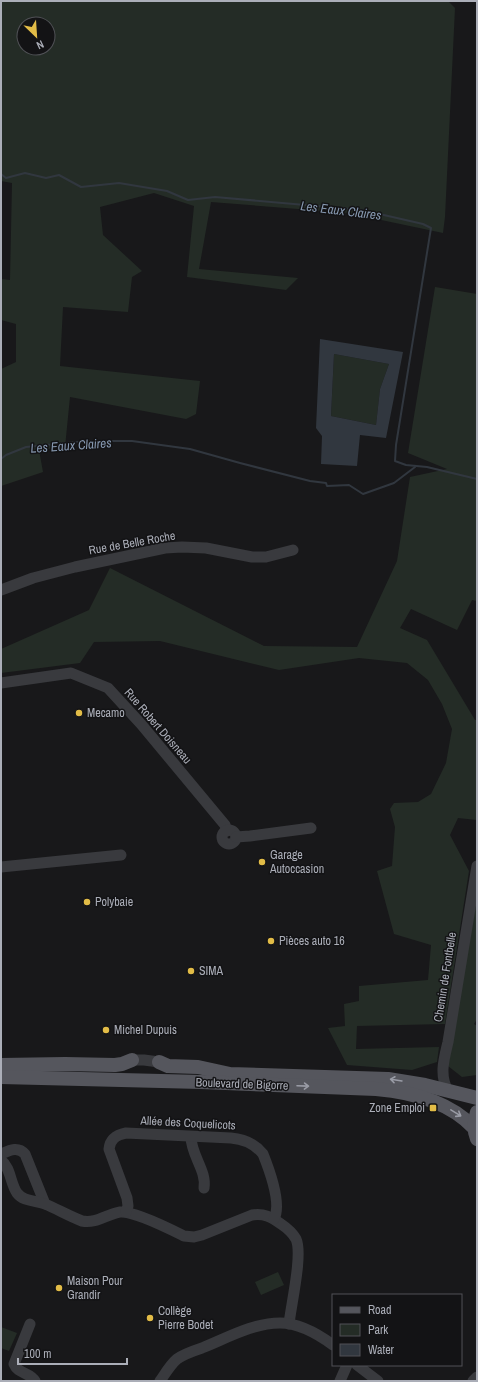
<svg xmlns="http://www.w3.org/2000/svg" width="478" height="1382" font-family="'Archivo Narrow',sans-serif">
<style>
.green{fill:#242c26;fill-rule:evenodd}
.water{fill:#31373f;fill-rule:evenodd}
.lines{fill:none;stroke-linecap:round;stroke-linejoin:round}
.stream{stroke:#31373f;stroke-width:2}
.minor{stroke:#393a3e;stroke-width:11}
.major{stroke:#55565d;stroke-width:14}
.oneway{stroke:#9a9ca6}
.poi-dot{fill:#e2bc47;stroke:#131315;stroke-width:1.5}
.labels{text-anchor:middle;stroke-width:3;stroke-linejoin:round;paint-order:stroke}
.street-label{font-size:12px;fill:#abaeb8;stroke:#131315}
.poi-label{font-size:12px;fill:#abaeb8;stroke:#131315;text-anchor:start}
.water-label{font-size:13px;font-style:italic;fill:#8698b0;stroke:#131315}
</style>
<rect width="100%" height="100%" fill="#18181a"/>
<g class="green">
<path d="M1,1h447l7,7 -10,209 -2,16 -95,-20 -137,-11 -12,67 99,9 -12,12 -99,-13 7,-71 -40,-13 -54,14 3,28 39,36 -10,6 -4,35 -65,-5 -3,59 140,15 -4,33 -10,5 -116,-22 -5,50 -26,3 4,22 -42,14v-117l15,-7v-38l-15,-4v-41l9,1 2,-97 -11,-2zM24,24h24v24h-24z"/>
<path d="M435,287l42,7v307l-5,-1 -15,30 -46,-21 -11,19 27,12 48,80h2v100l-19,-2 -8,17 19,36 -24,153 -88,2 -1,23 83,-2 -2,15 -25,8 -65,-5 -19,-37 17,-2 -1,-22 15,-3v-15l69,-6 3,-35 -37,-11 -17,-63 15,-5 3,-39 -5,-18 4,-6 24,-1 13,-8 15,-31 6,-34 -10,-25 -14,-24 -21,-17 -48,-5 -80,12 -119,-29 -66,1 -14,21 -79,10v-24l88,-39 21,-42 154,78 93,1 40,-86 13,-84 37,-8 -39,-16z"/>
<path d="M334,354l55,10 -9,25 -4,36 -45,-9z"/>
<path d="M477,897v122l-3,5 3,2v49l-15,2 -14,-11z"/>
<path d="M278,1272l6,13 -23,10 -6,-13z"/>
<path d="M1,1327l16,6 -8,18 -8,-3z"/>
</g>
<path class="water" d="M320,339l83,13 -17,86 -26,-3 -3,31 -36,-2 1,-28 -6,-8zM334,354l55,10 -9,25 -4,36 -45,-9z"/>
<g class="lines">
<g class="stream">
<path d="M1,174l5,4 19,-5 21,5 13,-3 22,12 38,-4 48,8 21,9 27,-3 147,13 61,14 8,4 -35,217 -1,16 11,4 21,2 50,12"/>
<path d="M1,459l5,-4 20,-8 61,-6h45l58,8 50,14 70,18 16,2 1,3 22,-1 14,9 31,-11 21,-16"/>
</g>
<g class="minor">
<path d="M1,590l32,-12 42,-11 90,-19 17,-1 24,1 46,9h14l27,-7"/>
<path d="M1,683l70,-10 37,15 33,36 84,101 2,6"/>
<circle cx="229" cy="837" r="7"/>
<path d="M236,837l14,-1 61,-8"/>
<path d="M1,867l120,-12"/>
<path d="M132,1060h12l15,2"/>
<path d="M448,1091c-9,-16 -4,-32 0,-49l29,-176"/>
<path d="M191,1137c0,18 16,34 13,51"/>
<path d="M1,1154c9,-4 17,-8 24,0l20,50"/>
<path d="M1,1160c10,8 9,23 16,33 7,9 18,7 28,11 12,5 24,12 37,17 14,3 25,-7 38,-9 15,-1 50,17 64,24l10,1 8,-2 50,-20c12,-2 19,2 29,9 6,4 11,8 15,15 7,15 -5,66 -7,85"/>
<path d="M126,1212l2,-6 -1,-8 -18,-49c1,-10 7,-14 17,-16l105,5c13,1 24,6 32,16 6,15 19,50 11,65"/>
<path d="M30,1324l-16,40c4,10 16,8 21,17"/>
<path d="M357,1365l21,16"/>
<path d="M160,1381c5,-7 10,-16 17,-22 7,-5 16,-8 25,-11 25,-10 51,-25 78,-25 19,0 38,11 53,22"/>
<path d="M340,1381l7,-16"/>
<path d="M473,1381l4,-4"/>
</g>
<g class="major">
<path d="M159,1062l9,4 30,1 32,7 158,5 37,6 52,13"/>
<path d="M1,1065l64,-1 50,1 7,-1 10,-4"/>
<path d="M1,1077l200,5 175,7c35,3 73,12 98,39"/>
<path d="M477,1112c-3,9 -4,17 0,27"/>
</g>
</g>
<defs><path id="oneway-shaft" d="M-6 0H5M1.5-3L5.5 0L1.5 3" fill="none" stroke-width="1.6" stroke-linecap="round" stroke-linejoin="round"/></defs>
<g class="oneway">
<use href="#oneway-shaft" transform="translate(396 1080) rotate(-171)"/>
<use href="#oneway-shaft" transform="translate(303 1086) rotate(2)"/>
<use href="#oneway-shaft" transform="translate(456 1113) rotate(31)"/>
</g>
<g class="poi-dot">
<circle cx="79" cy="713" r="4"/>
<circle cx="262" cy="862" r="4"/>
<circle cx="87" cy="902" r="4"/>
<circle cx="271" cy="941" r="4"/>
<circle cx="191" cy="971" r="4"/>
<circle cx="106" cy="1030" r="4"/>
<rect x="429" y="1104" width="8" height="8" rx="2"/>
<circle cx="59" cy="1288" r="4"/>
<circle cx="150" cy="1318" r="4"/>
</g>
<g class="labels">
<g class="street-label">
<text transform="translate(132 543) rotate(-10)" y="4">Rue de Belle Roche</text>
<text transform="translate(158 726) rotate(49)" y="4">Rue Robert Doisneau</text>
<text transform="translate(445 977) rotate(-81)" y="4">Chemin de Fontbelle</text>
<text transform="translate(242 1084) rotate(2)" y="4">Boulevard de Bigorre</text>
<text transform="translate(188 1123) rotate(3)" y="4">Allée des Coquelicots</text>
</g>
<g class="poi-label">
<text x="87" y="717">Mecamo</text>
<text x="270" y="859">Garage<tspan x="270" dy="14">Autoccasion</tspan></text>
<text x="95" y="906">Polybaie</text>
<text x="279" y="945">Pièces auto 16</text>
<text x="199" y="975">SIMA</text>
<text x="114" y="1034">Michel Dupuis</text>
<text x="425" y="1112" text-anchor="end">Zone Emploi</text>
<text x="67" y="1285">Maison Pour<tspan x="67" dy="14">Grandir</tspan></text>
<text x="158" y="1315">Collège<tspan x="158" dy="14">Pierre Bodet</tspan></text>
</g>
<g class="water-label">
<text transform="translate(341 210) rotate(7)" y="5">Les Eaux Claires</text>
<text transform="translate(71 445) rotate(-4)" y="5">Les Eaux Claires</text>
</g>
</g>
<rect width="478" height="1382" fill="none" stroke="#abaeb8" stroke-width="4"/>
<rect x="332" y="1294" width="130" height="72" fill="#131315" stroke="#505156"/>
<rect x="340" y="1307" width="20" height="6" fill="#55565d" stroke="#505156"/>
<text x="368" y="1314" font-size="12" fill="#abaeb8">Road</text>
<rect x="340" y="1324" width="20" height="12" fill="#242c26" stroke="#505156"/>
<text x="368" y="1334" font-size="12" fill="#abaeb8">Park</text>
<rect x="340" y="1344" width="20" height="12" fill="#31373f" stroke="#505156"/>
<text x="368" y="1354" font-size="12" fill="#abaeb8">Water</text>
<g transform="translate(36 36) rotate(155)"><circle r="19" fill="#131315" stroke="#505156"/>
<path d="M0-3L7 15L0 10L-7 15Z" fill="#e2bc47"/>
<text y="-6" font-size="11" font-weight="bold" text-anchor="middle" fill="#abaeb8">N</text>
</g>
<path d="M18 1358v6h109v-6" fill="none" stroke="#abaeb8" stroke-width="2"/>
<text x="24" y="1358" font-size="12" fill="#abaeb8" stroke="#131315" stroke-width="3" paint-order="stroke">100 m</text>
</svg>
